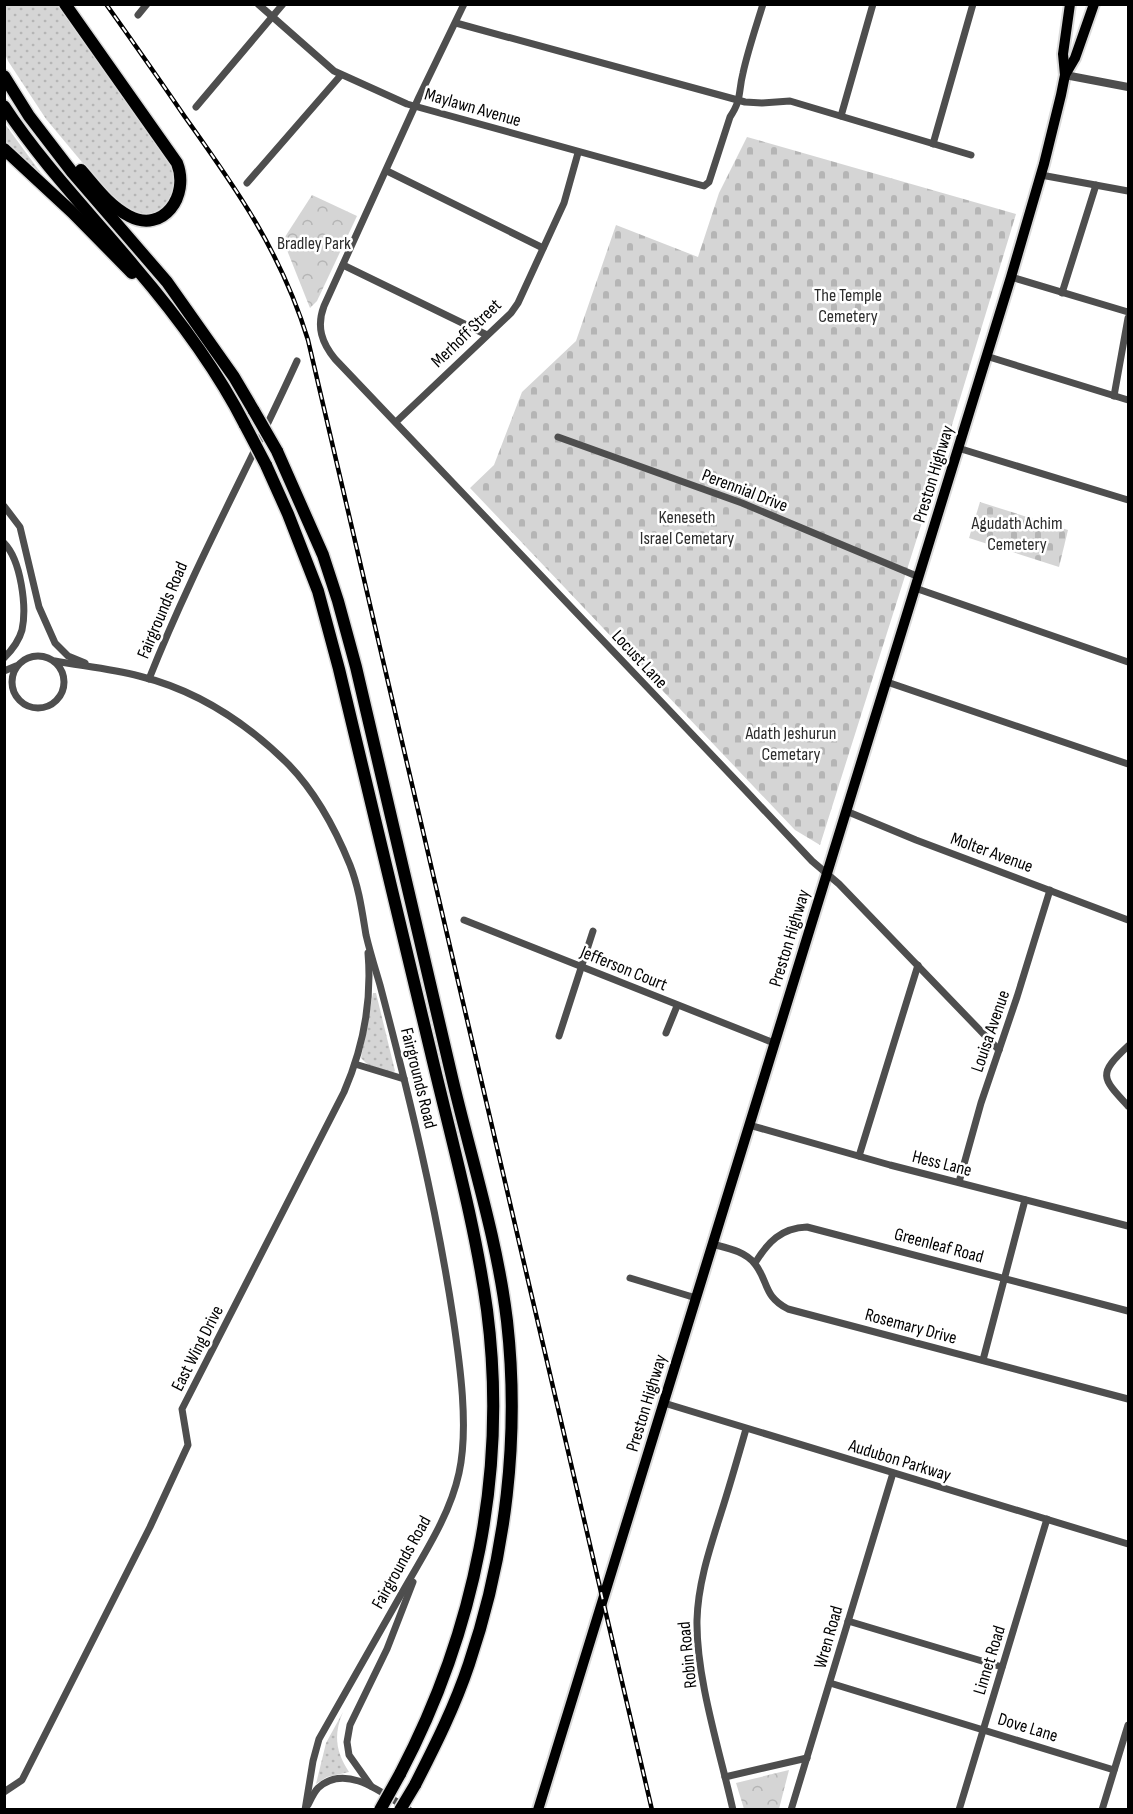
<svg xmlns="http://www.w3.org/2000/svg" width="1133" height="1814" font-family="'Sofia Sans Condensed',sans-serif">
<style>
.grass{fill:url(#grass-dots)}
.cemetery{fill:url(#cemetery-stones)}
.park{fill:url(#park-crowns)}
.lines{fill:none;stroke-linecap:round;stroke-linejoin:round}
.primary-casing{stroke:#dbdbdb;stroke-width:14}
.motorway-casing{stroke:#dbdbdb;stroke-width:15}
.minor{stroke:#4e4e4e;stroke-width:7}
.tertiary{stroke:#4e4e4e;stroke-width:8}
.primary{stroke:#000;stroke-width:10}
.motorway{stroke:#000;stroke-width:12}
.rail-casing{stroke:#000;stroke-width:4.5}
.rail{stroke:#fff;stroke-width:2;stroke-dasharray:7;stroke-linecap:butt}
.motorway-bridge-casing{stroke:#dbdbdb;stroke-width:15;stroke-linecap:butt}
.motorway-bridge{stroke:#000;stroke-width:12}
.labels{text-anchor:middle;stroke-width:5;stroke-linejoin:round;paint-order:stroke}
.street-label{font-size:18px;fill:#000;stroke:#fff}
.park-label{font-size:18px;fill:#2c2c2c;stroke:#fff}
</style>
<defs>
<pattern id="grass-dots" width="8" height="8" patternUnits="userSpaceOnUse" patternTransform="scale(1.5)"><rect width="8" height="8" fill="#d5d5d5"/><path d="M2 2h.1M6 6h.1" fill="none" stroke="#b5b5b5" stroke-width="1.8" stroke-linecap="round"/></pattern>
<pattern id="cemetery-stones" width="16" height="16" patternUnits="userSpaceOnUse" patternTransform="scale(1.5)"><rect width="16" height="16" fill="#d5d5d5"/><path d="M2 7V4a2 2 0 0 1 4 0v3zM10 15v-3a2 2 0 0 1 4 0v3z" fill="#b5b5b5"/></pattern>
<pattern id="park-crowns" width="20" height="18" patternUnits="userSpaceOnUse" patternTransform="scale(1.5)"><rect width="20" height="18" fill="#d5d5d5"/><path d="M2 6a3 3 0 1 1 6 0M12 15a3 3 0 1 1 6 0" fill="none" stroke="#b5b5b5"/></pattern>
</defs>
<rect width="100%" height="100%" fill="#fff"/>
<g class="grass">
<path d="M5,5h55l117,167 -2,24 -15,16 -13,4 -20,-5 -36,-38 -45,-54 -38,-58 -3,-7z"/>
<path d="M5,124l38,52v1l-38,-36z"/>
<path d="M373,993h3l19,78 -3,2 -25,-9 -6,-6z"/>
<path d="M343,1712c-10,23 -7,40 6,60l-22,5 -11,7 10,-41z"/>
</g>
<g class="cemetery">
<path d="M747,137l269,77 -81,267 -115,364 -25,-15 -325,-342 24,-23 28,-73 54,-51 40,-116 82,32 21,-64z"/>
<path d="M980,502l88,28 -9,37 -90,-29z"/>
</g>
<g class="park">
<path d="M312,195l45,21 -40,85 -7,7 -27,-68z"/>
<path d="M789,1770l-10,39h-35l-8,-26z"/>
</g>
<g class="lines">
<g class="primary-casing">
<g id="primary">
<path d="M1065,75l10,-17 19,-54"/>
<path d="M538,1810l473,-1533 33,-113 17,-69 4,-20 -2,-21 7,-50"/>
</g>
</g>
<g class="motorway-casing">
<g id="motorway">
<path d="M65,4l112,159c13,33 -14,71 -48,53 -20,-10 -34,-30 -48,-46"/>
<path d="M4,76l25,40 43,56 95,110 67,95 20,34"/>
<path d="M4,106c38,58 87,108 131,161 42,49 81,101 110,158"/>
<path d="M4,149l68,63 60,61"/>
<path d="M277,451l46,104 15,46 18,66c32,135 63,271 95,406 19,82 46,164 56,248 13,115 -1,234 -38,343 -14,42 -34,82 -54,121"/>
<path d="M266,465l22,49 30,77 21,78c31,128 61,256 92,384 20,85 44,170 56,257 21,161 -12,321 -87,464"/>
</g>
</g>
<g class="minor">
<path d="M258,4l76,67 73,33 297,82 5,-4 21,-65c12,-18 8,-24 13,-44 5,-23 13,-46 20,-69"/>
<path d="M464,4l-45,93 -95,209c-8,21 -2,37 11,53l412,433 65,69 27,23 160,166"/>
<path d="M138,15l9,-11"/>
<path d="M456,23l289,79 17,1 28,-2 181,54"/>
<path d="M196,107l87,-103"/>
<path d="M841,116l32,-112"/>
<path d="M933,144l40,-140"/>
<path d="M387,171l156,77"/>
<path d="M1041,175l87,16"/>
<path d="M247,183l94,-108"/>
<path d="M343,265l144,70"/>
<path d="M1011,277l117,35"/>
<path d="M1062,293l34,-108"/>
<path d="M986,356l142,44"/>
<path d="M1114,396l14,-78"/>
<path d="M396,422l115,-109 7,-10 46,-100 14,-50"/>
<path d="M558,437l184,66 177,74"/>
<path d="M958,448l170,52"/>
<path d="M4,506l16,21 19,80 16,36 13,13 17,7"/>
<path d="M4,543c17,17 23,64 18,87 -3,11 -10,20 -18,28"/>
<path d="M915,588l213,74"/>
<circle cx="38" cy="682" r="26"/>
<path d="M55,661c28,5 57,8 84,15 57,14 108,47 150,89 27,28 46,63 61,100 9,23 12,46 16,70 4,17 9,33 14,50 29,110 56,220 73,332 7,47 16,111 6,156 -9,42 -35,81 -56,118 -28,50 -56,99 -84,148l-6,22 -8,49"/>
<path d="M4,671l12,-5"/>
<path d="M149,679c43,-109 100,-212 148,-318"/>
<path d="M887,682l241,82"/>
<path d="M846,811l70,29 212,80"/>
<path d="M464,920l310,123"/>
<path d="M666,1033l11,-27"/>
<path d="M559,1036l34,-105"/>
<path d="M1128,1046c-30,28 -27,31 0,60"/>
<path d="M355,1064l49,15"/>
<path d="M749,1125l141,40 238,61"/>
<path d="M859,1156l59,-191"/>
<path d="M959,1182l22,-79 36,-106 33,-107"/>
<path d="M712,1244c15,4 33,7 43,20 14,18 8,32 33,45l340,90"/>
<path d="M755,1263c13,-21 26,-35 52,-36l321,84"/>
<path d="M630,1278l66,20"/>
<path d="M983,1360l42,-160"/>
<path d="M664,1403l464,141"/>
<path d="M848,1621l154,46"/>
<path d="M830,1683l284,87"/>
<path d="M725,1777l82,-19"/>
<path d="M371,1786l-22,-31 -2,-13 3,-17 37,-76 26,-67"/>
<path d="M4,1792l18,-12 128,-253 38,-82 -6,-36 162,-317c19,-44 28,-92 24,-139"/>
<path d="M308,1805c3,-6 6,-13 10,-17 28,-26 66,6 91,22"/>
<path d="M733,1810c-13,-58 -37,-132 -36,-190 1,-37 13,-72 24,-107 9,-28 17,-56 25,-84"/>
<path d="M791,1810l102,-337"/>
<path d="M959,1810l88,-291"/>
<path d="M1102,1810l26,-85"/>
</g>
<path class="tertiary" d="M1065,75l63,12"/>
<use href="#primary" class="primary"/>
<use href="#motorway" class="motorway"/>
<g class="rail-casing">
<path id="rail" d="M106,4c27,38 53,75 79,113 53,74 96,135 123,223l344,1470"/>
</g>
<use href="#rail" class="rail"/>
<g class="motorway-bridge-casing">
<g id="motorway-bridge">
<path d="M254,411l23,40"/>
<path d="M245,425l21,40"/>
<path d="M380,1810l20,-36"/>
<path d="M400,1810l15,-25"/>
</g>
</g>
<use href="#motorway-bridge" class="motorway-bridge"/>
</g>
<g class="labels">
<g class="street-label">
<text transform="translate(473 107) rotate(16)" y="6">Maylawn Avenue</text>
<text transform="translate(466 333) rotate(-44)" y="6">Merhoff Street</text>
<text transform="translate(933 474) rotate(-73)" y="6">Preston Highway</text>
<text transform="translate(745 490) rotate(21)" y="6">Perennial Drive</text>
<text transform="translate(162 610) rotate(-67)" y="6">Fairgrounds Road</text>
<text transform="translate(640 659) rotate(47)" y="6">Locust Lane</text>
<text transform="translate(992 852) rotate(20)" y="6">Molter Avenue</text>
<text transform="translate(789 938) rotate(-73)" y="6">Preston Highway</text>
<text transform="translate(624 968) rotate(22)" y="6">Jefferson Court</text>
<text transform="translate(990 1031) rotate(-71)" y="6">Louisa Avenue</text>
<text transform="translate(419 1078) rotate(76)" y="6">Fairgrounds Road</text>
<text transform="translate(942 1163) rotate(14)" y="6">Hess Lane</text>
<text transform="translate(939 1245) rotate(15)" y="6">Greenleaf Road</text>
<text transform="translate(911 1326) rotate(15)" y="6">Rosemary Drive</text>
<text transform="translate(197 1348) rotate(-63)" y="6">East Wing Drive</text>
<text transform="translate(646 1403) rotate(-73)" y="6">Preston Highway</text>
<text transform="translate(900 1460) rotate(17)" y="6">Audubon Parkway</text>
<text transform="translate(401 1562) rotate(-61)" y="6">Fairgrounds Road</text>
<text transform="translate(828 1637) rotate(-74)" y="6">Wren Road</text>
<text transform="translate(687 1655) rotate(-96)" y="6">Robin Road</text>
<text transform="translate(989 1660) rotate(-73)" y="6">Linnet Road</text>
<text transform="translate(1028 1727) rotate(17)" y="6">Dove Lane</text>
</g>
<g class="park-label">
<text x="314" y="249">Bradley Park</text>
<text x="848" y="301">The Temple<tspan x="848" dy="21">Cemetery</tspan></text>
<text x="687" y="523">Keneseth<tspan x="687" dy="21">Israel Cemetary</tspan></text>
<text x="1017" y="529">Agudath Achim<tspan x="1017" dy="21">Cemetery</tspan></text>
<text x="791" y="739">Adath Jeshurun<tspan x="791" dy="21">Cemetary</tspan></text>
</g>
</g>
<rect width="1133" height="1814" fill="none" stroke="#000000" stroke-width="12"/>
</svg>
